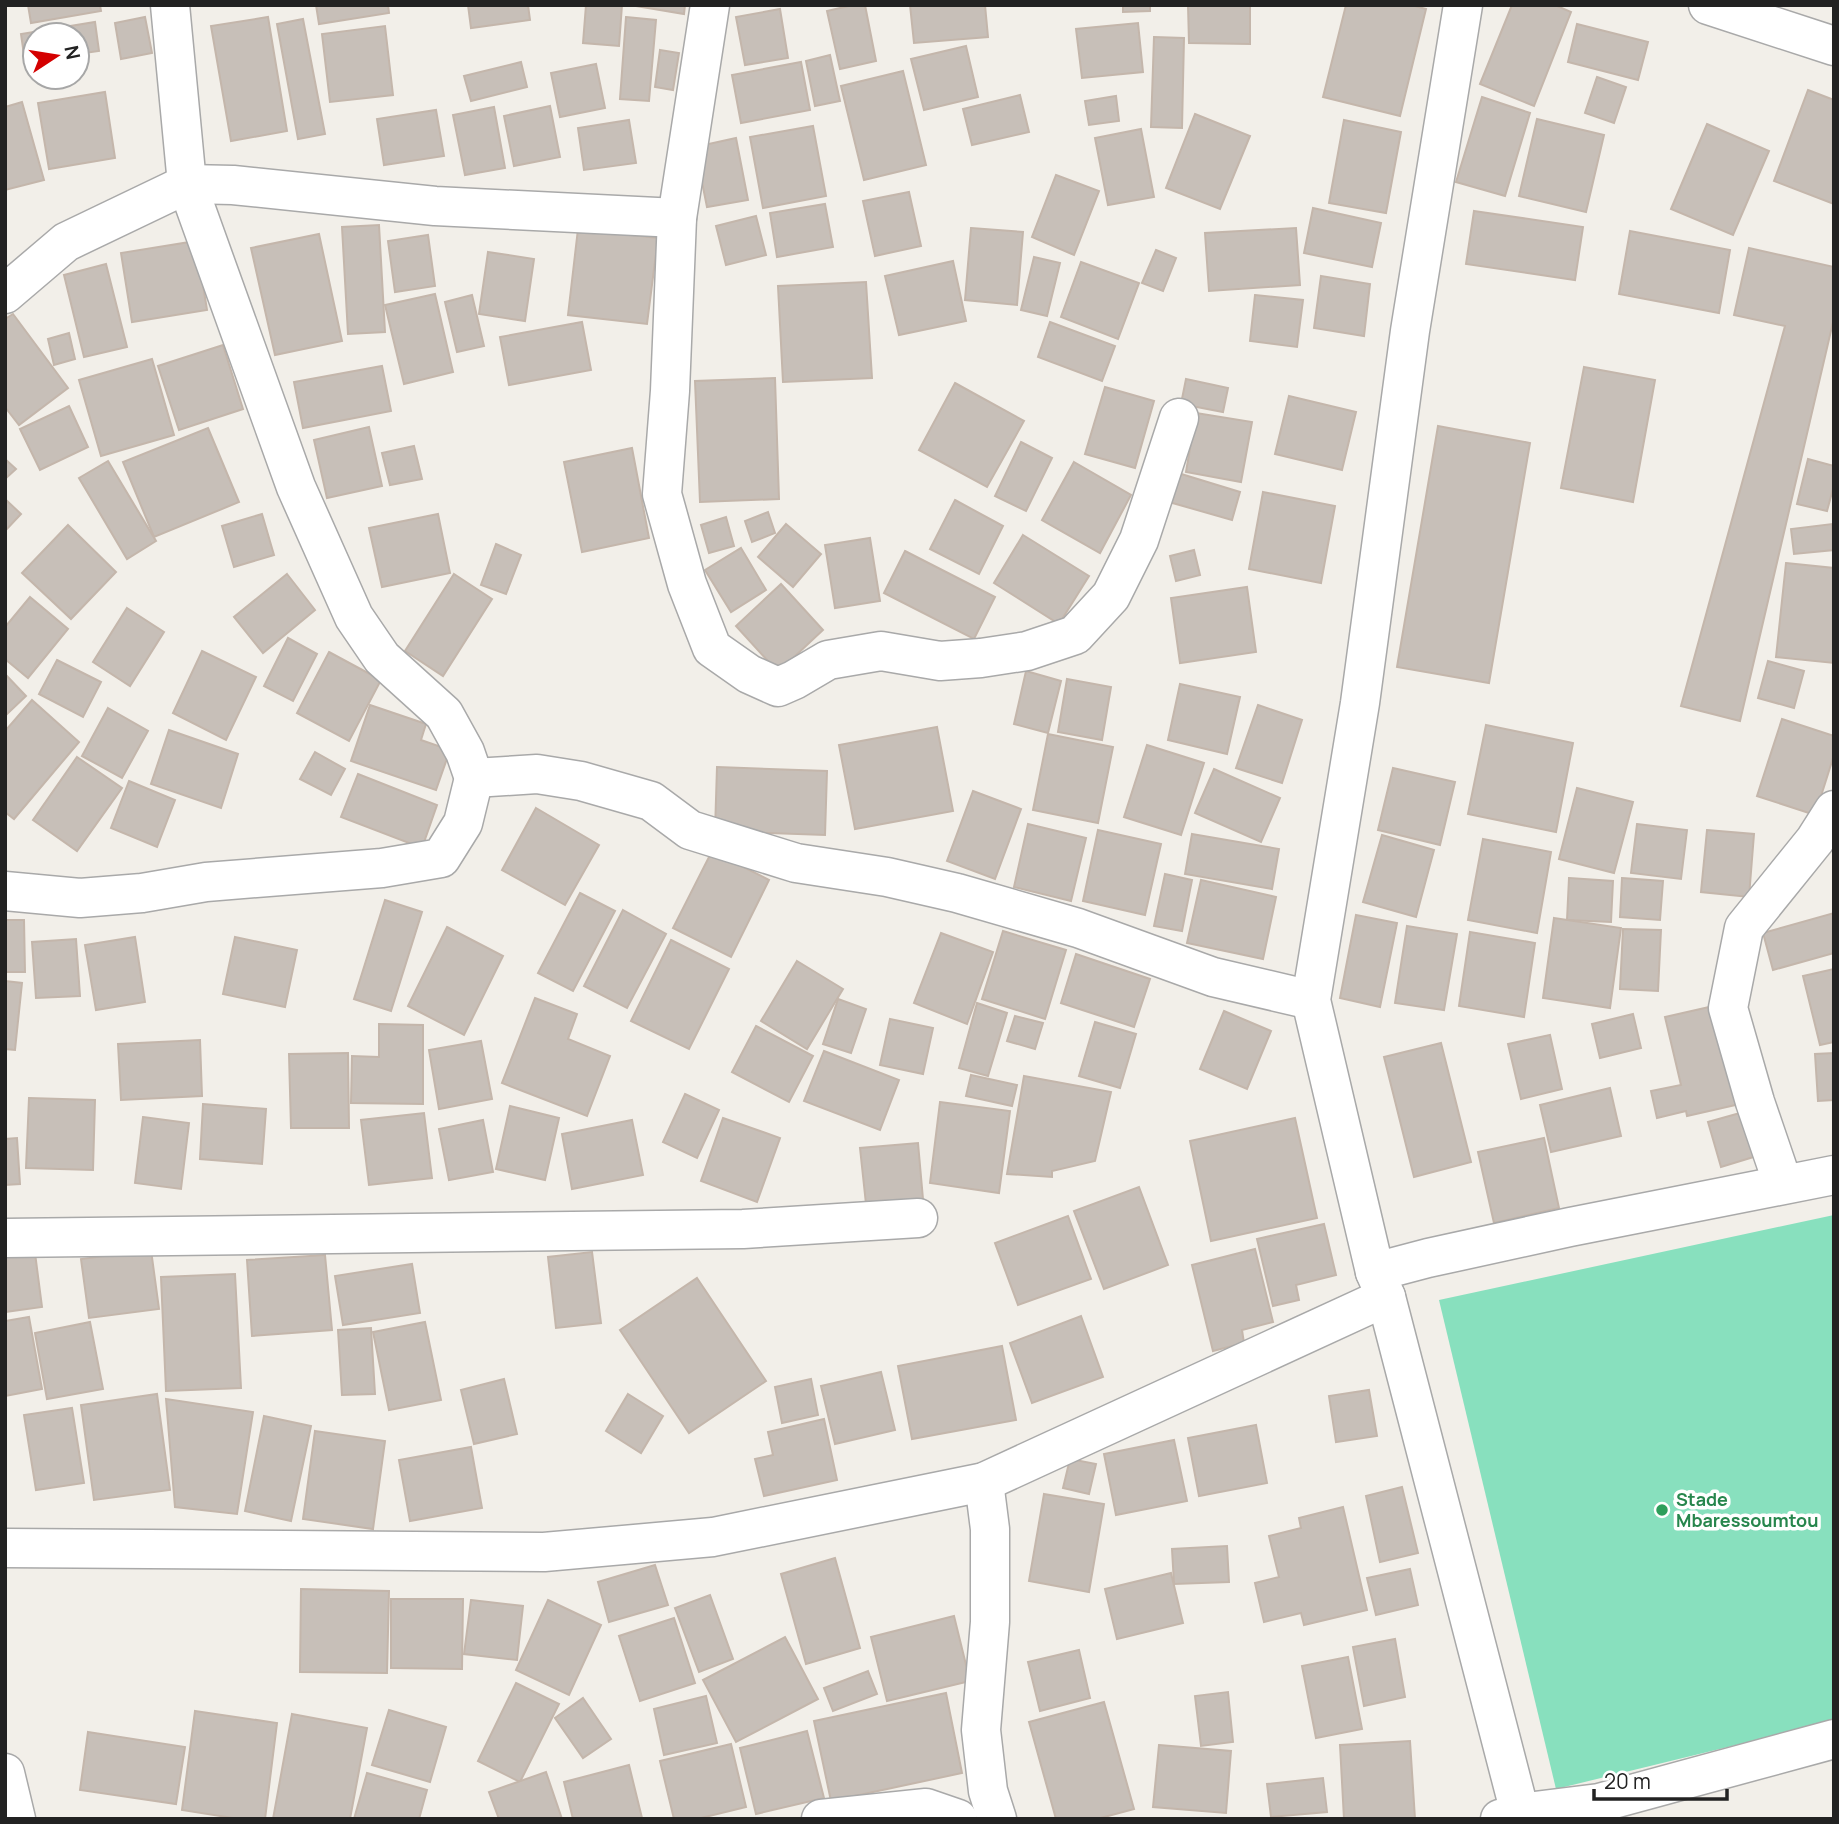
<svg xmlns="http://www.w3.org/2000/svg" width="1839" height="1824" font-family="Manrope,sans-serif">
<style>
.pitch{fill:#88e0be}
.building{fill:#c7bfb8;stroke:#c4b6ab;stroke-width:2}
.lines{fill:none;stroke-linecap:round;stroke-linejoin:round}
.minor-casing{stroke:#a9a9a9;stroke-width:41}
.minor{stroke:#fff;stroke-width:38}
.leisure-dot{fill:#2e9e5b;stroke:#fff;stroke-width:2.5}
.labels{text-anchor:middle;stroke-width:7;stroke-linejoin:round;paint-order:stroke}
.leisure-label{font-size:18px;font-weight:bold;fill:#27864d;stroke:#fff;text-anchor:start}
</style>
<rect width="100%" height="100%" fill="#f2efe9"/>
<path class="pitch" d="M1834,1215v506l-278,68 -117,-489z"/>
<g class="building">
<path d="M28,5h72l1,6 -70,12z"/>
<path d="M316,5h72l1,8 -70,11z"/>
<path d="M468,5h60l2,15 -59,8z"/>
<path d="M586,5h36l-3,41 -36,-3z"/>
<path d="M630,5h55l-1,9z"/>
<path d="M853,5h12l11,56 -36,8 -13,-58z"/>
<path d="M910,5h75l3,32 -74,6z"/>
<path d="M1123,5h27v6l-27,1z"/>
<path d="M1188,5h62v39l-61,-1z"/>
<path d="M1346,5h65l15,4 -26,107 -77,-19z"/>
<path d="M1512,5h43l16,7 -37,94 -54,-22z"/>
<path d="M780,9l8,49 -43,7 -9,-48z"/>
<path d="M145,17l7,36 -31,6 -6,-36z"/>
<path d="M268,17l19,114 -56,10 -20,-115z"/>
<path d="M626,17l30,3 -7,81 -29,-2z"/>
<path d="M303,19l22,115 -27,5 -21,-115z"/>
<path d="M95,22l4,29 -22,3v-19h-42v26l-10,1 -4,-28z"/>
<path d="M1138,23l5,49 -61,6 -6,-49z"/>
<path d="M1577,24l71,18 -10,38 -70,-18z"/>
<path d="M385,26l8,69 -63,7 -8,-68z"/>
<path d="M1154,37l30,1 -2,90 -31,-1z"/>
<path d="M966,46l12,51 -54,13 -13,-51z"/>
<path d="M660,50l19,3 -6,37 -18,-3z"/>
<path d="M830,55l10,46 -25,5 -9,-45z"/>
<path d="M521,62l6,25 -56,14 -7,-25z"/>
<path d="M801,62l9,48 -69,13 -9,-48z"/>
<path d="M596,64l9,44 -45,9 -9,-44z"/>
<path d="M903,71l23,94 -62,15 -23,-94z"/>
<path d="M1597,77l29,10 -12,36 -29,-10z"/>
<path d="M1808,90l26,10v104l-60,-23z"/>
<path d="M105,92l10,66 -66,11 -11,-66z"/>
<path d="M1020,95l9,37 -57,13 -9,-36z"/>
<path d="M1116,96l3,25 -30,4 -4,-24z"/>
<path d="M1482,97l48,16 -25,83 -49,-14z"/>
<path d="M22,102l22,78 -39,10v-83z"/>
<path d="M550,106l10,51 -46,9 -10,-50z"/>
<path d="M494,107l11,61 -40,7 -12,-60z"/>
<path d="M436,110l8,46 -60,9 -7,-46z"/>
<path d="M1195,114l55,22 -30,73 -54,-21z"/>
<path d="M1537,119l67,16 -18,77 -67,-16z"/>
<path d="M629,120l7,43 -52,7 -6,-42z"/>
<path d="M1344,120l57,12 -15,81 -57,-10z"/>
<path d="M1707,124l62,27 -36,84 -62,-26z"/>
<path d="M813,126l13,70 -63,12 -13,-71z"/>
<path d="M1141,129l13,68 -46,8 -13,-67z"/>
<path d="M736,138l12,62 -41,7 -12,-60z"/>
<path d="M1056,175l43,16 -25,64 -42,-18z"/>
<path d="M909,192l12,54 -46,10 -12,-55z"/>
<path d="M825,204l8,43 -56,10 -7,-44z"/>
<path d="M1313,208l68,15 -9,44 -68,-14z"/>
<path d="M1474,211l109,16 -8,53 -109,-16z"/>
<path d="M756,216l10,39 -40,10 -10,-39z"/>
<path d="M379,225l6,107 -37,2 -6,-107z"/>
<path d="M971,228l52,4 -6,73 -52,-5z"/>
<path d="M1296,228l4,57 -91,6 -4,-58z"/>
<path d="M578,229l80,9 -11,86 -79,-9z"/>
<path d="M1630,231l100,19 -11,63 -100,-19z"/>
<path d="M319,234l23,107 -67,14 -24,-107z"/>
<path d="M428,235l7,51 -40,6 -7,-51z"/>
<path d="M196,241l11,69 -75,12 -11,-69z"/>
<path d="M1749,248l85,19v51l-94,403 -59,-15 104,-380 -51,-11z"/>
<path d="M1156,250l20,8 -13,33 -21,-8z"/>
<path d="M488,252l46,7 -9,62 -46,-7z"/>
<path d="M1034,257l26,6 -13,53 -26,-6z"/>
<path d="M953,261l13,60 -67,14 -14,-59z"/>
<path d="M1081,262l58,21 -21,56 -57,-22z"/>
<path d="M106,264l21,83 -43,10 -20,-82z"/>
<path d="M1321,276l49,8 -6,52 -50,-8z"/>
<path d="M866,282l6,96 -89,4 -5,-96z"/>
<path d="M435,294l18,78 -49,12 -19,-79z"/>
<path d="M472,295l12,51 -27,6 -12,-50z"/>
<path d="M1255,295l48,5 -6,47 -47,-6z"/>
<path d="M13,314l55,74 -49,37 -14,-18v-88z"/>
<path d="M582,322l9,48 -82,15 -9,-48z"/>
<path d="M1050,322l65,24 -13,35 -64,-24z"/>
<path d="M69,333l6,26 -21,6 -6,-26z"/>
<path d="M223,345l20,64 -64,21 -21,-64z"/>
<path d="M152,359l22,76 -73,21 -22,-76z"/>
<path d="M382,366l9,45 -88,17 -9,-46z"/>
<path d="M1584,367l71,13 -22,122 -72,-14z"/>
<path d="M775,378l4,121 -79,3 -5,-121z"/>
<path d="M1186,379l42,9 -5,24 -42,-8z"/>
<path d="M955,383l69,38 -37,66 -68,-37z"/>
<path d="M1105,387l49,14 -19,67 -50,-14z"/>
<path d="M1289,396l67,16 -14,58 -67,-16z"/>
<path d="M69,406l19,41 -48,23 -20,-41z"/>
<path d="M1196,413l56,9 -11,60 -55,-10z"/>
<path d="M1438,426l92,17 -41,240 -92,-16z"/>
<path d="M369,427l13,59 -55,12 -13,-58z"/>
<path d="M208,428l31,74 -85,35 -31,-75z"/>
<path d="M1021,442l31,16 -26,53 -31,-15z"/>
<path d="M414,446l8,33 -32,6 -8,-32z"/>
<path d="M632,448l17,90 -67,14 -18,-90z"/>
<path d="M5,459l11,10 -11,10z"/>
<path d="M1808,459l26,7v19l-7,26 -30,-7z"/>
<path d="M108,461l48,80 -29,18 -48,-81z"/>
<path d="M1074,462l57,33 -31,58 -58,-33z"/>
<path d="M1178,473l62,19 -8,28 -63,-18z"/>
<path d="M1263,492l72,14 -14,77 -72,-14z"/>
<path d="M5,499l16,15 -16,17z"/>
<path d="M955,500l48,26 -24,48 -49,-25z"/>
<path d="M768,512l7,21 -23,9 -7,-21z"/>
<path d="M262,514l12,41 -40,12 -12,-41z"/>
<path d="M438,514l12,59 -68,14 -13,-59z"/>
<path d="M726,517l8,29 -25,7 -8,-28z"/>
<path d="M786,524l35,30 -28,33 -35,-30z"/>
<path d="M1832,524l2,26 -40,4 -3,-25z"/>
<path d="M68,525l48,47 -45,47 -49,-46z"/>
<path d="M1023,535l66,41 -30,48 -65,-41z"/>
<path d="M870,538l10,63 -45,7 -10,-63z"/>
<path d="M496,544l25,11 -15,39 -25,-9z"/>
<path d="M741,548l25,42 -35,22 -26,-42z"/>
<path d="M1194,550l6,25 -24,6 -6,-25z"/>
<path d="M905,551l90,46 -21,42 -90,-46z"/>
<path d="M1786,563l48,5v95l-58,-6z"/>
<path d="M287,574l28,36 -52,43 -29,-36z"/>
<path d="M454,574l38,25 -49,77 -38,-25z"/>
<path d="M781,584l42,46 -45,42 -42,-46z"/>
<path d="M1247,587l9,65 -76,11 -9,-65z"/>
<path d="M30,597l38,32 -40,49 -23,-19v-32z"/>
<path d="M127,608l37,24 -34,54 -37,-24z"/>
<path d="M288,638l29,16 -24,47 -29,-15z"/>
<path d="M202,651l54,26 -30,63 -53,-27z"/>
<path d="M329,652l52,28 -32,61 -52,-28z"/>
<path d="M57,660l44,22 -18,35 -44,-23z"/>
<path d="M1768,661l36,10 -10,37 -36,-10z"/>
<path d="M1026,671l35,10 -13,52 -34,-9z"/>
<path d="M5,674l21,22 -21,20z"/>
<path d="M1067,679l44,8 -9,53 -44,-8z"/>
<path d="M1180,684l60,13 -13,57 -59,-14z"/>
<path d="M32,700l47,42 -65,77 -9,-7v-81z"/>
<path d="M370,705l56,19 -5,16 29,10 -14,40 -85,-29z"/>
<path d="M1258,705l44,15 -20,63 -46,-15z"/>
<path d="M108,708l40,23 -26,47 -40,-22z"/>
<path d="M1782,719l52,17v19l-19,60 -58,-19z"/>
<path d="M1486,725l87,18 -17,89 -88,-18z"/>
<path d="M937,727l16,84 -98,18 -16,-84z"/>
<path d="M169,730l69,24 -17,54 -70,-24z"/>
<path d="M1048,734l65,13 -15,76 -65,-13z"/>
<path d="M1147,745l57,18 -23,72 -57,-18z"/>
<path d="M315,752l30,17 -14,26 -31,-16z"/>
<path d="M77,757l45,31 -45,63 -44,-31z"/>
<path d="M717,767l110,4 -2,64 -110,-4z"/>
<path d="M1393,768l62,14 -15,63 -62,-15z"/>
<path d="M1214,769l66,29 -19,44 -66,-29z"/>
<path d="M358,774l79,31 -15,43 -81,-31z"/>
<path d="M129,781l46,19 -18,47 -46,-19z"/>
<path d="M1577,788l56,14 -19,71 -55,-14z"/>
<path d="M973,791l48,18 -26,70 -48,-18z"/>
<path d="M536,808l63,37 -34,60 -63,-35z"/>
<path d="M1028,824l58,14 -15,63 -57,-14z"/>
<path d="M1637,824l50,6 -6,49 -50,-6z"/>
<path d="M1098,830l63,14 -16,71 -62,-14z"/>
<path d="M1707,830l47,4 -5,63 -48,-5z"/>
<path d="M1192,834l87,15 -7,40 -87,-15z"/>
<path d="M1382,835l52,15 -18,67 -53,-15z"/>
<path d="M1483,839l68,13 -14,81 -69,-13z"/>
<path d="M712,851l57,29 -38,77 -58,-29z"/>
<path d="M1165,874l27,6 -10,51 -28,-5z"/>
<path d="M1569,878l44,3 -2,41 -44,-2z"/>
<path d="M1622,878l41,3 -3,39 -40,-3z"/>
<path d="M1201,880l75,17 -13,62 -76,-16z"/>
<path d="M580,893l35,18 -42,80 -35,-18z"/>
<path d="M385,900l37,12 -31,99 -37,-12z"/>
<path d="M623,910l43,24 -39,74 -43,-22z"/>
<path d="M1834,913v40l-61,17 -10,-37z"/>
<path d="M1356,915l41,8 -17,84 -40,-9z"/>
<path d="M1554,918l67,10 -11,80 -67,-10z"/>
<path d="M5,920h19l1,52h-20z"/>
<path d="M1407,926l50,8 -13,76 -49,-7z"/>
<path d="M447,927l56,29 -39,79 -56,-29z"/>
<path d="M1623,929l38,1 -3,61 -38,-2z"/>
<path d="M1003,931l63,19 -21,69 -63,-20z"/>
<path d="M1470,932l65,11 -11,74 -65,-11z"/>
<path d="M941,933l52,19 -26,72 -53,-21z"/>
<path d="M135,937l10,65 -49,8 -11,-65z"/>
<path d="M235,937l62,13 -12,57 -62,-13z"/>
<path d="M76,939l4,57 -44,2 -4,-56z"/>
<path d="M671,940l58,29 -40,80 -58,-28z"/>
<path d="M1076,954l74,25 -16,48 -73,-24z"/>
<path d="M797,961l46,28 -36,60 -46,-28z"/>
<path d="M1834,969v73l-14,3 -17,-69z"/>
<path d="M5,981l17,2 -7,67 -10,-1z"/>
<path d="M535,998l42,16 -9,25 42,17 -23,60 -85,-33z"/>
<path d="M838,999l28,10 -15,44 -28,-9z"/>
<path d="M977,1003l30,10 -19,63 -29,-8z"/>
<path d="M1718,1005l22,99 -53,12 -1,-5 -29,7 -6,-27 30,-6 -16,-68z"/>
<path d="M1224,1011l47,20 -24,58 -47,-20z"/>
<path d="M1633,1014l8,34 -41,10 -8,-34z"/>
<path d="M1015,1016l28,7 -8,26 -28,-8z"/>
<path d="M890,1019l43,9 -10,46 -43,-9z"/>
<path d="M1095,1022l41,12 -16,54 -41,-12z"/>
<path d="M379,1024l44,1v79l-72,-1 1,-47 27,1z"/>
<path d="M756,1026l57,30 -24,46 -57,-30z"/>
<path d="M1550,1035l12,54 -41,10 -13,-55z"/>
<path d="M200,1040l2,56 -81,4 -3,-56z"/>
<path d="M481,1041l11,58 -53,10 -10,-59z"/>
<path d="M1441,1043l30,119 -57,15 -30,-120z"/>
<path d="M824,1051l75,29 -19,50 -76,-29z"/>
<path d="M348,1053l1,75h-58l-2,-74z"/>
<path d="M1834,1053v47l-16,1 -3,-47z"/>
<path d="M971,1075l46,10 -5,21 -46,-10z"/>
<path d="M1024,1076l87,16 -16,69 -43,10v6l-45,-3z"/>
<path d="M1610,1088l11,48 -70,16 -11,-47z"/>
<path d="M685,1094l34,16 -22,48 -34,-16z"/>
<path d="M29,1098l66,2 -2,70 -67,-2z"/>
<path d="M940,1102l70,9 -11,82 -69,-10z"/>
<path d="M203,1104l63,5 -4,55 -62,-5z"/>
<path d="M510,1106l49,12 -14,62 -49,-11z"/>
<path d="M1747,1111l13,44 -39,12 -13,-45z"/>
<path d="M424,1113l8,65 -63,7 -8,-65z"/>
<path d="M143,1117l46,6 -8,66 -46,-6z"/>
<path d="M723,1118l57,20 -23,64 -56,-21z"/>
<path d="M1295,1118l22,100 -106,23 -21,-100z"/>
<path d="M483,1120l10,52 -44,8 -10,-51z"/>
<path d="M632,1120l11,55 -71,14 -10,-55z"/>
<path d="M17,1138l3,46 -15,1v-46z"/>
<path d="M1544,1138l15,70 -65,15 -16,-71z"/>
<path d="M918,1143l5,56 -57,5 -6,-56z"/>
<path d="M1139,1187l29,78 -64,24 -30,-78z"/>
<path d="M1068,1216l23,63 -73,26 -23,-62z"/>
<path d="M1324,1224l12,51 -40,10 3,15 -26,6 -16,-67z"/>
<path d="M1255,1249l18,73 -31,8 2,13 -31,8 -21,-86z"/>
<path d="M151,1250l8,59 -70,9 -8,-59z"/>
<path d="M592,1252l9,71 -45,5 -8,-71z"/>
<path d="M35,1253l7,54 -37,5v-55z"/>
<path d="M325,1255l7,75 -80,6 -5,-76z"/>
<path d="M412,1264l8,49 -77,12 -8,-49z"/>
<path d="M235,1274l6,114 -75,3 -5,-114z"/>
<path d="M697,1278l69,103 -77,52 -69,-103z"/>
<path d="M1081,1316l22,61 -71,26 -22,-60z"/>
<path d="M29,1317l13,72 -37,7v-75z"/>
<path d="M90,1322l13,67 -56,10 -12,-66z"/>
<path d="M425,1322l16,78 -52,10 -16,-78z"/>
<path d="M371,1328l4,66 -33,1 -4,-65z"/>
<path d="M1002,1346l14,74 -104,19 -14,-73z"/>
<path d="M881,1372l14,58 -60,14 -14,-58z"/>
<path d="M504,1379l13,55 -43,10 -13,-54z"/>
<path d="M811,1379l7,36 -36,8 -7,-36z"/>
<path d="M1369,1390l8,46 -41,6 -7,-46z"/>
<path d="M157,1394l13,96 -76,10 -13,-95z"/>
<path d="M628,1394l35,22 -22,37 -35,-22z"/>
<path d="M166,1399l87,13 -16,102 -62,-7z"/>
<path d="M72,1408l12,75 -48,7 -12,-75z"/>
<path d="M264,1416l47,10 -20,95 -46,-10z"/>
<path d="M824,1419l13,61 -73,16 -9,-37 18,-4 -5,-23z"/>
<path d="M1256,1425l11,58 -68,13 -11,-58z"/>
<path d="M315,1431l70,10 -12,88 -70,-10z"/>
<path d="M1174,1440l13,61 -71,14 -12,-61z"/>
<path d="M471,1447l11,61 -72,13 -11,-61z"/>
<path d="M1070,1459l26,5 -7,30 -26,-6z"/>
<path d="M1402,1487l16,66 -38,9 -14,-66z"/>
<path d="M1044,1494l60,10 -15,88 -60,-11z"/>
<path d="M1343,1507l24,103 -63,15 -3,-12 -37,9 -9,-39 24,-6 -10,-41 32,-8 -2,-10z"/>
<path d="M1227,1546l2,36 -55,2 -2,-35z"/>
<path d="M835,1558l25,90 -54,16 -25,-90z"/>
<path d="M655,1565l13,40 -59,17 -11,-40z"/>
<path d="M1410,1569l8,36 -42,10 -9,-37z"/>
<path d="M1171,1573l12,50 -66,16 -12,-50z"/>
<path d="M301,1589l88,2 -2,82 -87,-1z"/>
<path d="M710,1595l23,64 -34,13 -24,-64z"/>
<path d="M391,1599h72l-1,70 -71,-1z"/>
<path d="M471,1600l52,6 -6,54 -53,-6z"/>
<path d="M548,1600l53,25 -32,70 -53,-25z"/>
<path d="M954,1616l16,65 -83,20 -16,-64z"/>
<path d="M674,1618l21,65 -55,18 -21,-65z"/>
<path d="M785,1637l33,62 -82,43 -33,-62z"/>
<path d="M1395,1639l10,58 -41,9 -11,-59z"/>
<path d="M1079,1650l11,48 -50,13 -12,-49z"/>
<path d="M1348,1657l14,72 -46,9 -14,-72z"/>
<path d="M868,1671l9,23 -44,17 -9,-23z"/>
<path d="M516,1683l43,21 -39,78 -42,-21z"/>
<path d="M1228,1692l5,50 -32,4 -6,-50z"/>
<path d="M946,1693l16,80 -131,28 -17,-80z"/>
<path d="M706,1696l11,47 -53,12 -10,-46z"/>
<path d="M583,1698l28,41 -28,19 -28,-40z"/>
<path d="M1104,1702l30,107 -37,10h-41l-27,-97z"/>
<path d="M389,1710l57,17 -16,55 -58,-17z"/>
<path d="M195,1711l82,12 -12,96h-26l-57,-9z"/>
<path d="M292,1714l75,14 -17,91h-77z"/>
<path d="M807,1731l17,67 -68,16 -16,-66z"/>
<path d="M88,1732l97,15 -9,57 -96,-14z"/>
<path d="M1410,1741l5,78h-71l-4,-74z"/>
<path d="M731,1744l15,63 -49,12h-23l-14,-58z"/>
<path d="M1159,1745l72,6 -5,62 -73,-6z"/>
<path d="M629,1765l13,53 -69,1 -9,-37z"/>
<path d="M546,1772l16,47h-63l-10,-27z"/>
<path d="M367,1773l60,17 -8,29h-65z"/>
<path d="M1323,1778l4,34 -56,5 -4,-33z"/>
</g>
<g class="lines">
<g class="minor-casing">
<g id="minor">
<path d="M170,5l17,179 109,303 58,130 28,41 62,56 21,38 9,26 63,-4 44,7 70,20 39,29 106,33 91,14 70,16 121,35 135,49 98,23"/>
<path d="M710,5l-33,213 -7,173 -8,103 25,90 25,64 37,26 29,13 16,-7 34,-20 53,-9 59,10 41,-3 46,-7 48,-16 36,-39 28,-56 40,-122"/>
<path d="M1463,5l-53,326 -50,372 -49,297 64,272 11,25 134,516"/>
<path d="M1708,5l126,41"/>
<path d="M5,294l61,-52 121,-58 46,1 202,21 242,12"/>
<path d="M5,891l75,7 62,-5 64,-11 176,-14 59,-10 22,-35 11,-45"/>
<path d="M1783,1184l-28,-82 -27,-94 16,-80 71,-88 19,-30"/>
<path d="M5,1238l738,-9 175,-11"/>
<path d="M1375,1272l53,-14 142,-31 264,-52"/>
<path d="M984,1482l6,47v93l-9,108 7,61 9,28"/>
<path d="M5,1548l539,4 169,-15 271,-55 402,-185"/>
<path d="M5,1773l11,46"/>
<path d="M821,1819l105,-11 32,11"/>
<path d="M1500,1819l20,-6 79,-10 235,-64"/>
</g>
</g>
<use href="#minor" class="minor"/>
</g>
<circle class="leisure-dot" cx="1662" cy="1510" r="7"/>
<g class="labels">
<g class="leisure-label">
<text x="1676" y="1506">Stade<tspan x="1676" dy="21">Mbaressoumtou</tspan></text>
</g>
</g>
<rect width="1839" height="1824" fill="none" stroke="#222222" stroke-width="14"/>
<g transform="translate(56 56) rotate(78)"><circle r="33" fill="#ffffff" stroke="#a7a7a7" stroke-width="2"/>
<path d="M0-5L12 26L0 18L-12 26Z" fill="#d40000"/>
<text y="-10" font-size="19" font-weight="bold" text-anchor="middle" fill="#222222">N</text>
</g>
<path d="M1594 1789v10h133v-10" fill="none" stroke="#222222" stroke-width="3.5"/>
<text x="1604" y="1789" font-size="21" fill="#222222" stroke="#ffffff" stroke-width="5" paint-order="stroke">20 m</text>
</svg>
